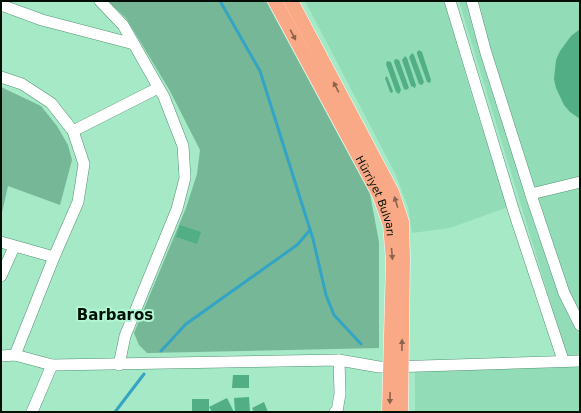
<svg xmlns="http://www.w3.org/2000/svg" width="581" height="413" font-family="'DejaVu Sans',sans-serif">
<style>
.built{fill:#92ddb8}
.green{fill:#76b797}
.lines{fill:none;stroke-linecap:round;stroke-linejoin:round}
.stream{stroke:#34a4c5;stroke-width:3}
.building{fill:#52ae85}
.minor-casing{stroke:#529374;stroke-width:12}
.major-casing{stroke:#fff;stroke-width:15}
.minor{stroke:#fff;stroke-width:11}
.major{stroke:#faa986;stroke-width:14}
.oneway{fill:#8a644c}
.labels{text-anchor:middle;stroke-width:4;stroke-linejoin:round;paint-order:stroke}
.street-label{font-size:11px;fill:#001006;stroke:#b2f6d4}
.district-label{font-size:15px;font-weight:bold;fill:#001006;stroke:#b2f6d4}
</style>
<rect width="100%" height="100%" fill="#a5e9c7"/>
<g class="built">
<path d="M305,1h139l31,106 33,100 -58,21 -38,5 -4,-26 -13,-34z"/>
<path d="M459,1h121v411h-165v-46l148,-6 2,-10z"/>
</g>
<g class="green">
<path d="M108,1h158l104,193 9,48v106l-232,5 -8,-8 -5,-12 52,-125 11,-34 3,-24 -30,-59 -44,-73z"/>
<path d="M1,87l40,19 16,20 11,19 4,15 -12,45 -52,-19 -7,31z"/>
</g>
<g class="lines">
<g class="stream">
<path d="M220,1l40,70 53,168 13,56 8,20 27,29"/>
<path d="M161,351l25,-27 111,-79 13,-15"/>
<path d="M115,412l29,-38"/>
</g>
</g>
<g class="building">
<path d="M580,29v90l-10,-7 -6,-7 -8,-17 -2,-9 2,-19 4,-9 11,-15z"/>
<path d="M419,50l3,2 9,28 -1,3 -3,-1 -10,-28v-2z"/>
<path d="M412,53l2,2 10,27 -2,3 -3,-1 -10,-27z"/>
<path d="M405,56l2,2 9,27 -1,3 -4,-2 -9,-26z"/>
<path d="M395,59l4,1 10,28 -3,2 -2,-1 -10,-27z"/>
<path d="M387,61l4,1 10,28 -2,4 -3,-2 -10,-28z"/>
<path d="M387,76l6,15 -1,2 -2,-1 -5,-14z"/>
<path d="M180,225l21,7 -4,12 -21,-7z"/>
<path d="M233,375h16v13h-17z"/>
<path d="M249,397l1,15h-15l-1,-14z"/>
<path d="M227,398l7,14h-22l-3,-5z"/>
<rect x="192" y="399" width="17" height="13"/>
<path d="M264,402l4,10h-14l-2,-4z"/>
</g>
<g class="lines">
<g class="minor-casing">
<g id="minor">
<path d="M100,1l23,24 41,72 19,49 2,32 -8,31 -52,127 -6,29"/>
<path d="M450,1l64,211 49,148"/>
<path d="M472,1l14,52 46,145 32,95 16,32"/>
<path d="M1,5l41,15 92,24"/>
<path d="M1,77l21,7 29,19 22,28 11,33 -6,38 -24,55 -39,98"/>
<path d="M73,131l85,-43"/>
<path d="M531,194l49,-12"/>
<path d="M1,242l53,15"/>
<path d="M1,276l13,-29"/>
<path d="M1,356l14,-1 37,10 287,-5 40,7h11l190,-6"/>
<path d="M32,412l20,-47"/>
<path d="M335,412l2,-1 3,-17 -1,-34"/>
</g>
</g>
<g class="major-casing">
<g id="major">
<path id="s1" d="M275,1l104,193 11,31 3,35 -4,152"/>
<path d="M291,1l101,191 10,30 1,37 -2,153"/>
</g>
</g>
<use href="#minor" class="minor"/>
<use href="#major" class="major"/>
</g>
<defs><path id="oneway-solid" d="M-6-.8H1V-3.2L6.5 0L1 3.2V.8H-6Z"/></defs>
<g class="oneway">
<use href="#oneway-solid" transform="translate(293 35) rotate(62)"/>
<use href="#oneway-solid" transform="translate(336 87) rotate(-118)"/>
<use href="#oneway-solid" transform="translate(396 202) rotate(-107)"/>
<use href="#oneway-solid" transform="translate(392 254) rotate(85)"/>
<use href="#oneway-solid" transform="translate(402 345) rotate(-89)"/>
<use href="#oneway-solid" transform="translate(390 398) rotate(91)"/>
</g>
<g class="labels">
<g class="street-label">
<text dy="4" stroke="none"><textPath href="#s1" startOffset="220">Hürriyet Bulvarı</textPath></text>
</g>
<g class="district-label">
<text x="115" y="320">Barbaros</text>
</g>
</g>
<rect width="581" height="413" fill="none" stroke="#001006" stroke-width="4"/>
</svg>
